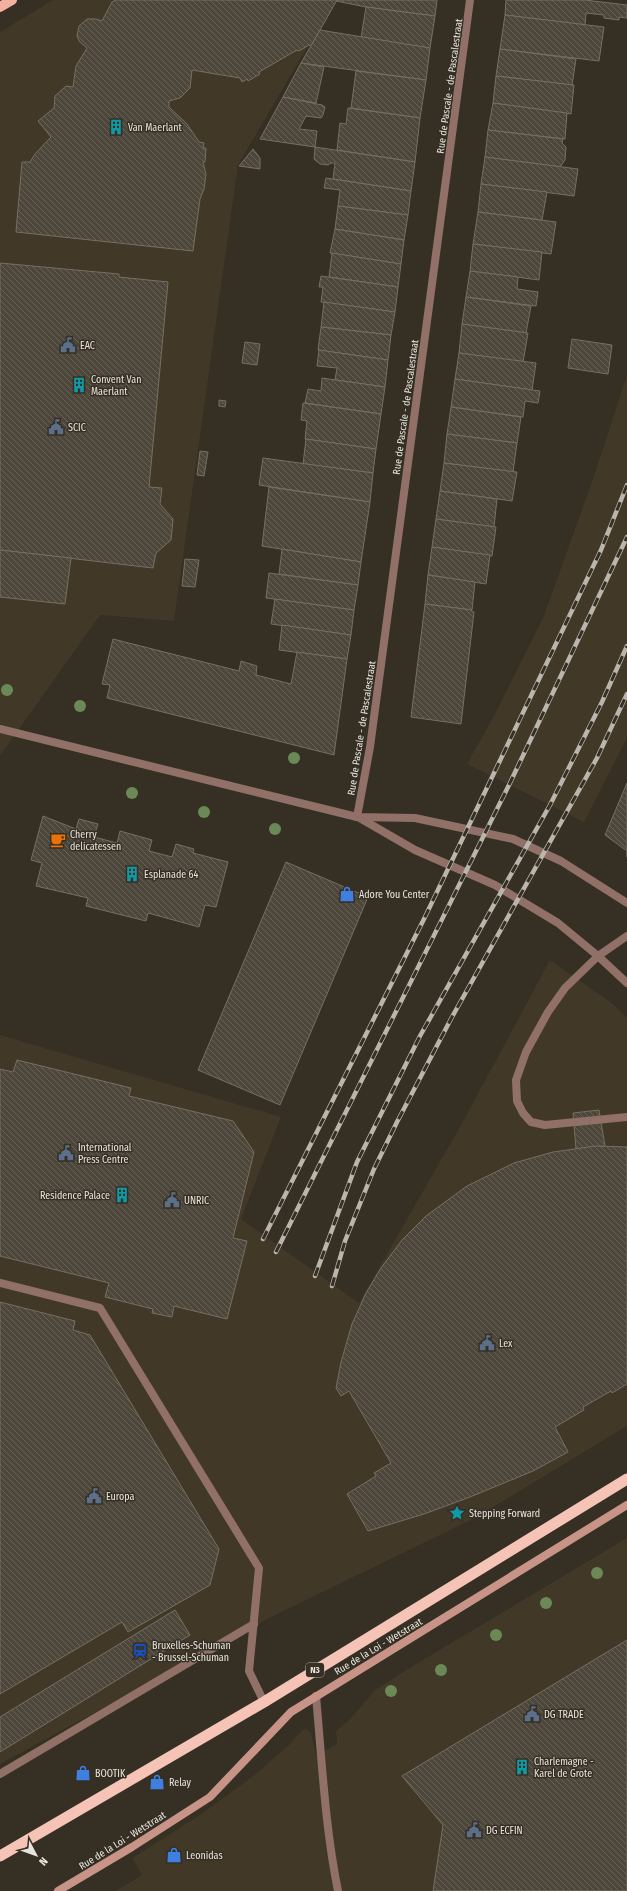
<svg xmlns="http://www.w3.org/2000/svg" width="627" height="1891" font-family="'Fira Sans Condensed',sans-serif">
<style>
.built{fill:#413827}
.building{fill:url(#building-back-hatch);stroke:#766f62}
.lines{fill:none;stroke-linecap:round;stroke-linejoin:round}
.service{stroke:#917068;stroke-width:8}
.pedestrian{stroke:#917068;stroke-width:8}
.minor{stroke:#917068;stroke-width:8}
.tertiary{stroke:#917068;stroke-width:8}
.secondary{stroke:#c89487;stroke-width:8}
.primary{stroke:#f2b09f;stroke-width:10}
.trunk{stroke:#f5c4b6;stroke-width:11}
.rail-casing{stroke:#bab6ad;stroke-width:4.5}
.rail{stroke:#352f24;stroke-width:3;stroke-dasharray:9;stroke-linecap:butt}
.tree{fill:#6b8957}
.labels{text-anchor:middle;stroke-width:3;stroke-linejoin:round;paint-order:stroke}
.shield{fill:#352f24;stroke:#b2aea6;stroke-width:1}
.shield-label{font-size:9px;font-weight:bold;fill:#e8e4dd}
.street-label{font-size:10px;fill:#e8e4dd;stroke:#352f24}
.poi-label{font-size:10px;fill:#e8e4dd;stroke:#352f24;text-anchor:start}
</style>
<defs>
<pattern id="building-back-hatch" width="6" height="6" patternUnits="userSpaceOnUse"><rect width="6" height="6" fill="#4d473b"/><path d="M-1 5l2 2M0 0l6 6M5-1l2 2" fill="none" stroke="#676157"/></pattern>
</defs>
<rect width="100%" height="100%" fill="#352f24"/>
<g class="built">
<path d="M53,0h282l-97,165 -64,456 -74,-6 -100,141v-724z"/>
<path d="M627,375v363l-43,84 -117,-58 28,-50 48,-96 49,-136z"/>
<path d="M550,960l62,43 15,15v408l-152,92 -206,100 -269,146v-729l281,82 -40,102 118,84 102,-178z"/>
<path d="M627,1538v353h-511l26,-16 -10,-17 68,-43 52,-38 38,-33 12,-14 4,-1 5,4 5,22 21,-11 -1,-13 14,-12 25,-29 36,-23z"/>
</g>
<g class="building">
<path d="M116,0h221l-26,46 -2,-1 -10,6 -2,-1 -38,22 1,2 -12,7 -1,-2 -5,3 -2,-4 -48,-8 -2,18 -10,10 -11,3v6l18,17 12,18 5,1 -1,5h3l-1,14h-2l3,12 -2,15 -4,10 -7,52 -177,-19 6,-70h8l5,-8 16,-17 -13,-16 16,-13 1,-12 11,-10 7,1 3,-21 11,-18 -8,-7 -2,-5 2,-10 8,-7h9l6,2 10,-19z"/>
<path d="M337,0h100l-2,16 -69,-9 -30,-6z"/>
<path d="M506,0h79l42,5v13l-8,-1v3l-15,-2v-3l-18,-2 -1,12 -80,-10z"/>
<path d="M366,7l69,9 -5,32 -69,-10z"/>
<path d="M505,15l99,12 -5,34 -99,-12z"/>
<path d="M320,30l110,18 -4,32 -125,-17z"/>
<path d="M500,49l76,10 -4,26 -76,-9z"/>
<path d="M301,63l23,4 -8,36 -33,-6z"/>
<path d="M356,71l70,9 -6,38 -69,-10z"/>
<path d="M496,76l78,9 -3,29 -78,-11z"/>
<path d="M283,97l39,8 3,2 -2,8 -2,3 -15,-2 -7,13 18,2 -2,16 -55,-8z"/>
<path d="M493,103l74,10 -2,26 -77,-9z"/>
<path d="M348,108l72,10 -5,44 -78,-12 3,-27 6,1z"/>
<path d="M488,130l75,9 -1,4 4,4 -1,13 -5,7 -75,-10z"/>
<path d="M315,147l100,15 -4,29 -78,-12 2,-16h-4l-3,2 -8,-1 -6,-5z"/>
<path d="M253,149l7,9v11l-21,-3z"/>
<path d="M485,157l93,12 -4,27 -93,-12z"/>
<path d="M326,178l85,13 -3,24 -70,-9 2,-16 -16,-2z"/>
<path d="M481,184l66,8 -5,28 -64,-8z"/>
<path d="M338,206l70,9 -4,25 -69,-11z"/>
<path d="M478,212l78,10 -5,32 -78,-10z"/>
<path d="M335,229l69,11 -3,24 -71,-11z"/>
<path d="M473,244l69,8 -3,28 -69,-9z"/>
<path d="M332,253l69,11 -3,23 -69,-10z"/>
<path d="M0,263l119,11v3l49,5 -19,205 13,1 -2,16 13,15 -2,21 -15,13 -3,15 -153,-18z"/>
<path d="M470,271l48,6 -1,12 21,3 -2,14 -70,-9z"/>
<path d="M321,276l77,11 -3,25 -74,-10 2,-15h-4z"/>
<path d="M466,297l65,9 -5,27 -64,-9z"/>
<path d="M324,302l71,10 -4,23 -70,-8z"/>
<path d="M462,324l66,9 -5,29 -64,-9z"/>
<path d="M321,327l70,8 -3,25 -70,-10z"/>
<path d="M572,339l40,6 -4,29 -40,-6z"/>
<path d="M245,342l15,2 -3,21 -15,-2z"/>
<path d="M319,350l69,10 -3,27 -50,-7 2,-12 -20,-2z"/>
<path d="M459,353l77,10 -4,27 -77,-11z"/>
<path d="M322,378l63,9 -4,27 -76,-11 3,-14 13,2z"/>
<path d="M455,379l85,12 -2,12 -13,-2 -2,16 -72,-10z"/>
<path d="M219,400l7,1 -1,6 -6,-1z"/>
<path d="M303,403l78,11 -5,35 -71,-10 2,-18 -6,-1z"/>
<path d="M451,407l70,10 -4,26 -70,-9z"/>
<path d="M447,434l70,9 -4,29 -69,-9z"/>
<path d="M306,439l70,10 -3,24 -70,-9z"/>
<path d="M200,451l8,1 -4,24 -7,-1z"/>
<path d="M263,458l110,15 -3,29 -111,-17z"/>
<path d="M444,463l73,9 -5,29 -72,-10z"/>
<path d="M269,487l101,15 -9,60 -99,-16z"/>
<path d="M440,491l57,8 -3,28 -58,-8z"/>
<path d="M436,519l60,8 -4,29 -60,-9z"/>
<path d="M432,547l58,8 -4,29 -58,-9z"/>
<path d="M282,549l79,13 -3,23 -79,-11z"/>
<path d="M0,550l71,8 -6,46 -65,-7z"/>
<path d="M185,559l14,1 -4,27 -13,-1z"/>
<path d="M269,573l89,12 -4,25 -88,-12z"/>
<path d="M428,575l47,7 -3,28 -47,-6z"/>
<path d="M275,599l79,11 -3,25 -80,-11z"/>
<path d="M425,604l47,6 -1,1 3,1 -13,112 -50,-7z"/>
<path d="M282,625l69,10 -4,24 -68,-9z"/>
<path d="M113,639l126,32 2,-10 16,5 -1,9 35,9 6,-32 50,7 -13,96 -227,-57 3,-13 -8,-1z"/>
<path d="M627,783v74v-6l-22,-16z"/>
<path d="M43,816l33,13 3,-10 19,5 -4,13 23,6 3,-12 32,9 -3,11 23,6 4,-13 18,5 -1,4 35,9 -12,45 -11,-2 -6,22 -51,-14 -2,8 -60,-15 2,-8 -52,-12 6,-23 -11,-3z"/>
<path d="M286,862l82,35 -88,208 -82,-35z"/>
<path d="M17,1060l114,28 -2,8 104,25 21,31 -21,86 14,3 -20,78 -53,-13 -2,11 -20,-4 1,-4 -48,-12 4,-14 -109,-27v-187l13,3z"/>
<path d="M599,1110l6,36 -29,3 -3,-36z"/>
<path d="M596,1146l31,1v237l-15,9 -1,-2 -28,16 1,3 -29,17 13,25 -35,19 -63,26 -46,17 -56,17 -21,-37 29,-18 -2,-3 17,-10 -42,-72 -8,5 -5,-8 5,-26 11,-38 14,-31 15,-25 21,-28 24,-24 41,-30 47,-23 39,-11z"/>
<path d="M0,1302l75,19 -2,9 17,5 129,214 -9,36 -82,47 -6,-10 -122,72z"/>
<path d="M175,1610l15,25 -190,117v-35z"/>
<path d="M627,1640v251h-194l10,-66 -41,-49z"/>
</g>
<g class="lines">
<g class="service">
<path d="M598,956l-33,32 -17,24 -22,40 -10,28 1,21 6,12 8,9 14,3 82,-8"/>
<path d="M0,1283l100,25 159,260 -10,103 15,31"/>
</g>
<path class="pedestrian" d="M0,1774l254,-150"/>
<g class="minor">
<path d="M357,817l13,-70 100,-747"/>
<path d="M598,956l29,-20"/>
<path d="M316,1696c6,65 9,131 22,195"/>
</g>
<g class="tertiary">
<path d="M0,729l357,88 58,1 98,21 48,22 66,42"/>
<path d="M358,817l57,33 80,35 63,38 40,33 29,27"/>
</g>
<path class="secondary" d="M58,1891l74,-44 78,-50 81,-85 336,-207"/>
<path class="primary" d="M0,7l12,-7"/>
<path class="trunk" d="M0,1856l264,-154 363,-223"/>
<g class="rail-casing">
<g id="rail">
<path d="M263,1239l161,-320 177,-369 26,-65"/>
<path d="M276,1252l233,-467 118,-248"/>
<path d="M315,1276l42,-114 63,-126 130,-231 52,-103 25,-56"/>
<path d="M332,1286l13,-45 29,-72 23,-47 55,-105 145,-259 30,-64"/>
</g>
</g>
<use href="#rail" class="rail"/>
</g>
<g class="tree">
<circle cx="7" cy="690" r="6"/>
<circle cx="80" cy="706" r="6"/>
<circle cx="294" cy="758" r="6"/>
<circle cx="132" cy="793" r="6"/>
<circle cx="204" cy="812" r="6"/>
<circle cx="275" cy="829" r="6"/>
<circle cx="597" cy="1573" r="6"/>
<circle cx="546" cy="1603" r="6"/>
<circle cx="496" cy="1635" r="6"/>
<circle cx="441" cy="1670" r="6"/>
<circle cx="391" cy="1691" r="6"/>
</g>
<defs>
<g id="building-bare" transform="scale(1.2)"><path d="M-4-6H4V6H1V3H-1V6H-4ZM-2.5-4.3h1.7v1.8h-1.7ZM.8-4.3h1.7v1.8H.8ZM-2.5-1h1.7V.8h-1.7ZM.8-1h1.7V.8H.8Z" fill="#0f9aa8" stroke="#352f24" stroke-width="2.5" paint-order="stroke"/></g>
<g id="civic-bare" transform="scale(1.2)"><path d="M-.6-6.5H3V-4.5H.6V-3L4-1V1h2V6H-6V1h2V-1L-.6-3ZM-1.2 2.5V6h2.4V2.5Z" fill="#5c6f8a" stroke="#352f24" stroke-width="2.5" paint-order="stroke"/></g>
<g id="cafe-bare" transform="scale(1.2)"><path d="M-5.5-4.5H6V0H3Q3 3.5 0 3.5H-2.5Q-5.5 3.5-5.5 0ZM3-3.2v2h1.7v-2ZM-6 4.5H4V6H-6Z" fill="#e8710a" stroke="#352f24" stroke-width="2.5" paint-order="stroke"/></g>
<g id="shop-bare" transform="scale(1.2)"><path d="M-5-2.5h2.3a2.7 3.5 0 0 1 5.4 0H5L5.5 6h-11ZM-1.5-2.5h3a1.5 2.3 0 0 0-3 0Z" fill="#3f7fe0" stroke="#352f24" stroke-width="2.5" paint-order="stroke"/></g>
<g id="sight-bare" transform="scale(1.2)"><path d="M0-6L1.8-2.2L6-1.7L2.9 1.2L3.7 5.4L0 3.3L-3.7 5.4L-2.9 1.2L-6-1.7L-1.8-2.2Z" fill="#0f9aa8" stroke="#352f24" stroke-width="2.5" paint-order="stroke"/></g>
<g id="station-bare" transform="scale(1.2)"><path d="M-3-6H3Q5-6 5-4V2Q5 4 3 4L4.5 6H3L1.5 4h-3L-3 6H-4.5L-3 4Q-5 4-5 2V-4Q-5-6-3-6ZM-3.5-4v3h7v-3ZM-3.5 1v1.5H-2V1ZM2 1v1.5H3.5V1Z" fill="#1a4fb4" stroke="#352f24" stroke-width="2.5" paint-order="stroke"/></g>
</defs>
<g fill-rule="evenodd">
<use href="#building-bare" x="116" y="127"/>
<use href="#civic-bare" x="68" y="345"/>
<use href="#building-bare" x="79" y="385"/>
<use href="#civic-bare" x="56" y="427"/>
<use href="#cafe-bare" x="58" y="840"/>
<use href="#building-bare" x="132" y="874"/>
<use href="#shop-bare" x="347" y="894"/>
<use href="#civic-bare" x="66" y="1153"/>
<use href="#building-bare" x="122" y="1195"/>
<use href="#civic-bare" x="172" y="1200"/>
<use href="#civic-bare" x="487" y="1343"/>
<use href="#civic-bare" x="94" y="1496"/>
<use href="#sight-bare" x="457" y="1513"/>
<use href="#station-bare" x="140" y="1651"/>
<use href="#civic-bare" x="532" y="1714"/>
<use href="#building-bare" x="522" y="1767"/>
<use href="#shop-bare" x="83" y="1773"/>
<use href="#shop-bare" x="157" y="1782"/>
<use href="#civic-bare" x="474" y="1830"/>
<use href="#shop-bare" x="174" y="1855"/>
</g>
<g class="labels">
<rect class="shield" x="306" y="1663" width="18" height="14" rx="3"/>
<g class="shield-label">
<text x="315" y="1673">N3</text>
</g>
<g class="street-label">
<text transform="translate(449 86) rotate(-82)" y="4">Rue de Pascale - de Pascalestraat</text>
<text transform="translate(405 407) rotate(-82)" y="4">Rue de Pascale - de Pascalestraat</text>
<text transform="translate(361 728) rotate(-81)" y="4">Rue de Pascale - de Pascalestraat</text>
<text transform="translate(378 1646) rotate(-31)" y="4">Rue de la Loi - Wetstraat</text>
<text transform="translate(122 1840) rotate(-32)" y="4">Rue de la Loi - Wetstraat</text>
</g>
<g class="poi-label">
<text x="128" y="131">Van Maerlant</text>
<text x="80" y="349">EAC</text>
<text x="91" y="383">Convent Van<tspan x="91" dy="12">Maerlant</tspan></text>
<text x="68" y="431">SCIC</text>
<text x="70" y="838">Cherry<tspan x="70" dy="12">delicatessen</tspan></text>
<text x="144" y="878">Esplanade 64</text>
<text x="359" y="898">Adore You Center</text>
<text x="78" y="1151">International<tspan x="78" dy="12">Press Centre</tspan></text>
<text x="110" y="1199" text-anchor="end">Residence Palace</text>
<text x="184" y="1204">UNRIC</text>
<text x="499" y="1347">Lex</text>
<text x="106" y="1500">Europa</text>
<text x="469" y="1517">Stepping Forward</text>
<text x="152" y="1649">Bruxelles-Schuman<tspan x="152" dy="12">- Brussel-Schuman</tspan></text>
<text x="544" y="1718">DG TRADE</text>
<text x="534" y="1765">Charlemagne -<tspan x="534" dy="12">Karel de Grote</tspan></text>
<text x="95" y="1777">BOOTIK</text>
<text x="169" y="1786">Relay</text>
<text x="486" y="1834">DG ECFIN</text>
<text x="186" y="1859">Leonidas</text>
</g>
</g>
<g transform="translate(36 1855) rotate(131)" stroke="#352f24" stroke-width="3" paint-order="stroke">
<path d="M0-3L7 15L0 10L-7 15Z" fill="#e8e4dd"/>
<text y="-6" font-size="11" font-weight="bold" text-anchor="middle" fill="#e8e4dd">N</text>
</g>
</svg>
